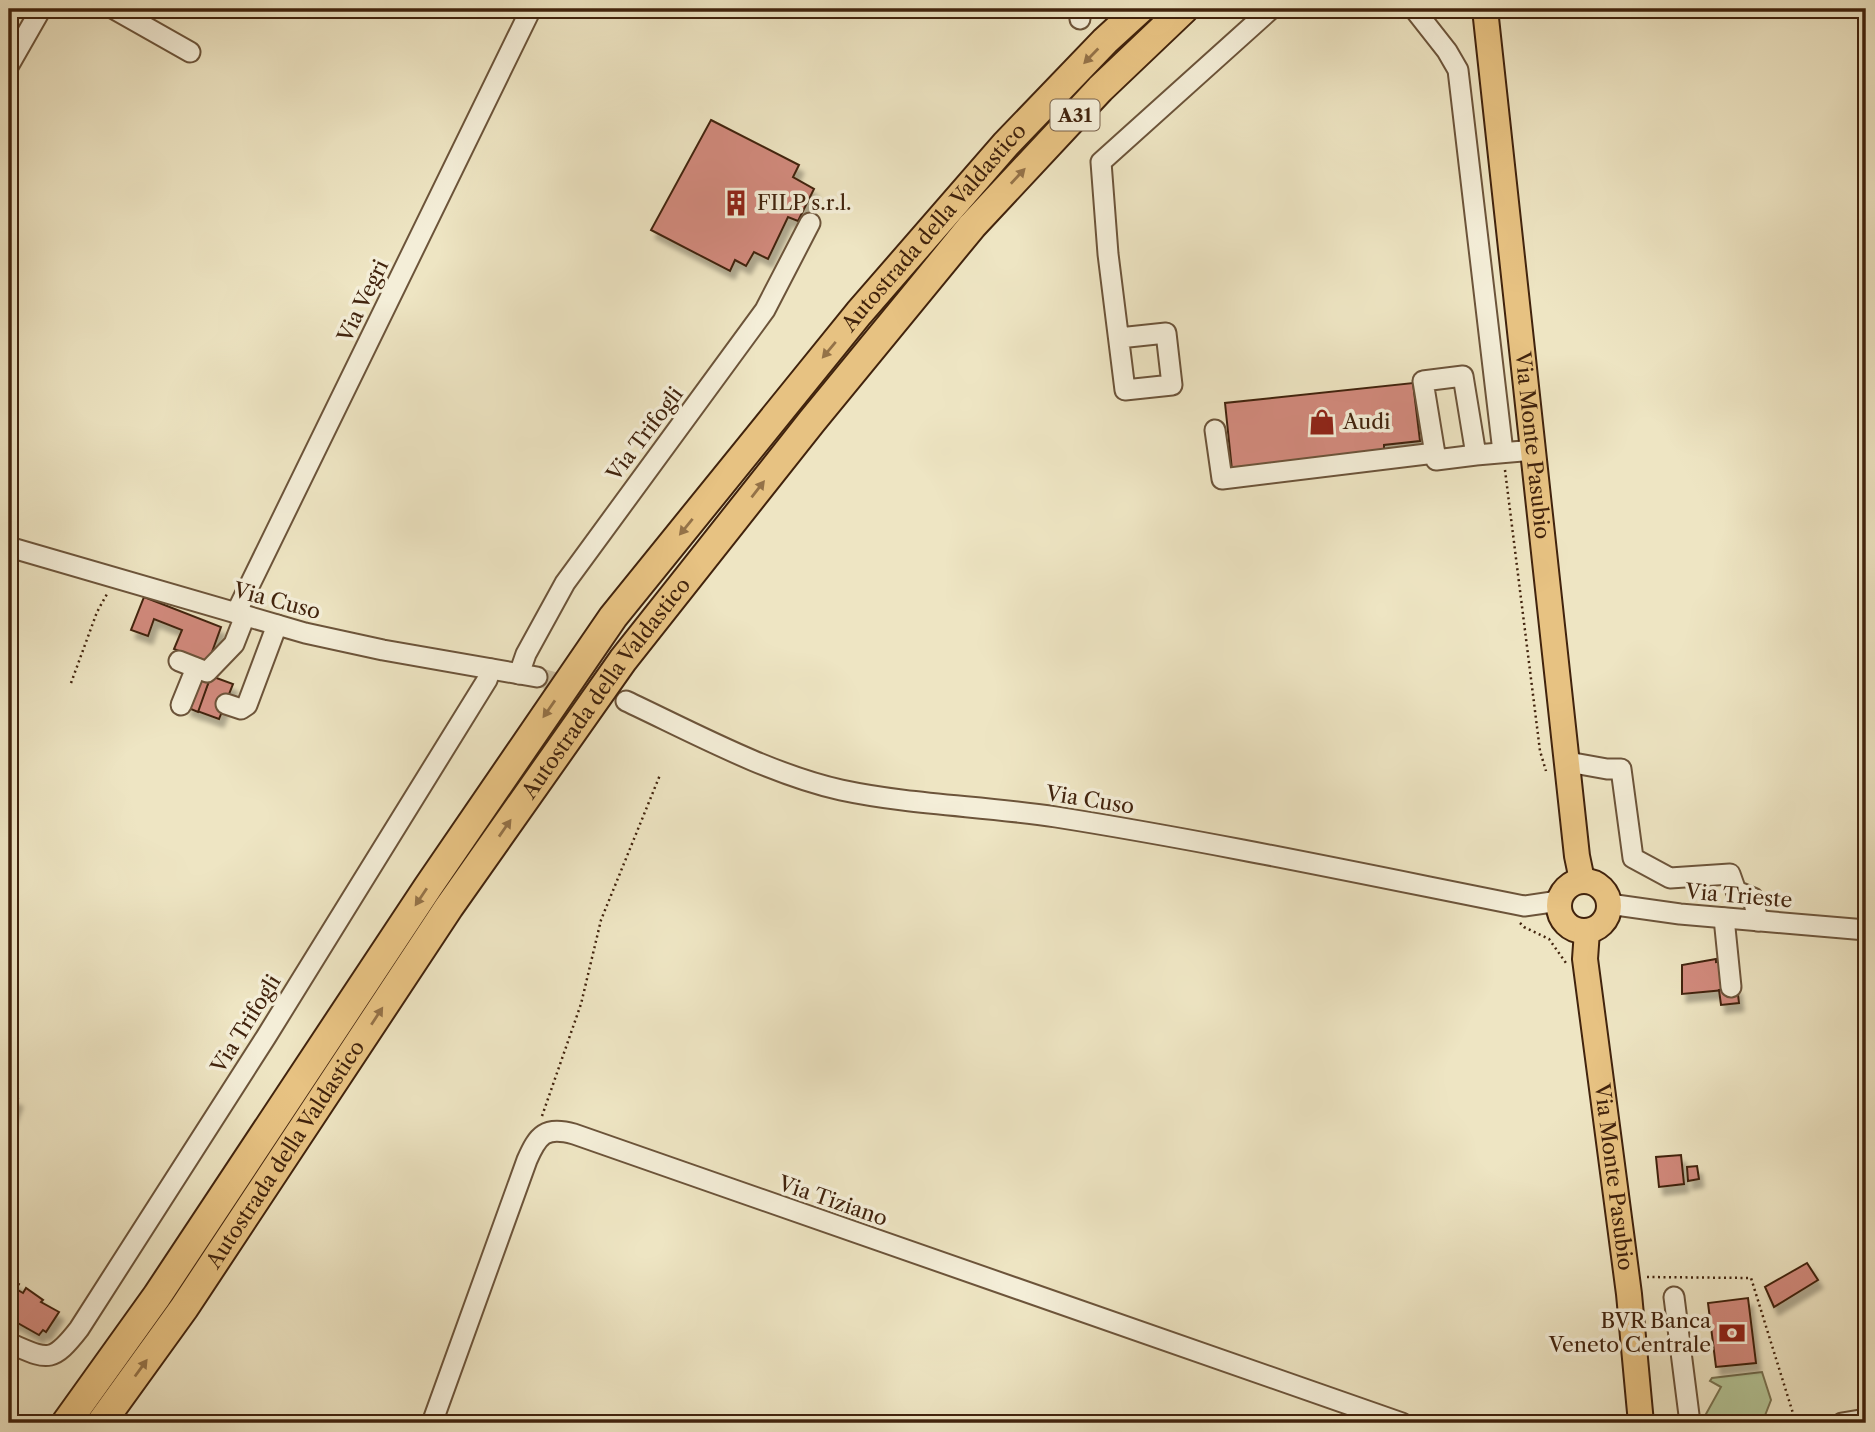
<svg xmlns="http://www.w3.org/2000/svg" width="1875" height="1432" font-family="'Libre Caslon Text',serif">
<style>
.green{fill:#b4c597;stroke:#7a7452;stroke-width:2}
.building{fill:#d28a7d;stroke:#41230d;stroke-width:2;filter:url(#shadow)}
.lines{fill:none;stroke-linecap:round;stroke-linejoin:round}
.minor-tunnel{stroke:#cbbe9f;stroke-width:19;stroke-dasharray:19 10;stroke-linecap:butt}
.minor-casing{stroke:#6c543a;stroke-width:23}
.major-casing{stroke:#41230d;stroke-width:28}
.highway-casing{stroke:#41230d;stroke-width:32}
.path{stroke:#41230d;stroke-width:2.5;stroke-dasharray:2 3.5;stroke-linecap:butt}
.minor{stroke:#f4eed8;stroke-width:19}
.major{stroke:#e7c282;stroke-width:24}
.highway{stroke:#e7c282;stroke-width:28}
.oneway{fill:#947248}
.labels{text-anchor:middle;stroke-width:7;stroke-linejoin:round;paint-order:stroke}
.shield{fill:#f4eed8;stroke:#77604a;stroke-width:2}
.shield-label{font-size:19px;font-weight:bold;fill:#41230d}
.poi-label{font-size:21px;fill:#41230d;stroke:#f4eed8;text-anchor:start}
.street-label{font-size:21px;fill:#41230d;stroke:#f4eed8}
</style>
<defs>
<filter id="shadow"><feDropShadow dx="4.5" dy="8" stdDeviation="2" flood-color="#0004"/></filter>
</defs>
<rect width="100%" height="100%" fill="#eee5c3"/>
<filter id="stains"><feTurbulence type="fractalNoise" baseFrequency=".00286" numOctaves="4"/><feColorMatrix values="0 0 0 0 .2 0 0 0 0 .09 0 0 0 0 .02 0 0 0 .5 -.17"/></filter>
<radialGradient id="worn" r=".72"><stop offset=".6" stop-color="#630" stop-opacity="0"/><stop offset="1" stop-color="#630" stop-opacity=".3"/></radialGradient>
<path class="green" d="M1762,1372l9,28 -7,18 -14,5h-49l20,-36 -11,-6 2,-3z"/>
<g class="building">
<path d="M711,120l88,45 -6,12 21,12 -16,32 -10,-4 -20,42 -14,-7 -8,14 -11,-6 -5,11 -79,-41z"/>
<path d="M1413,383l7,58 -36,4v7l-152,18 -7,-67z"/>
<path d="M144,597l77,30 -13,36 -34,-14 8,-19 -28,-11 -6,17 -17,-6z"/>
<path d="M211,676l22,8 -14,35 -22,-8z"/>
<path d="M198,677l11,4 -11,31 -12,-5z"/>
<path d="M1716,959v3l8,-1v29l-42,4v-29z"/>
<path d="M1737,986l2,17 -18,2 -2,-15z"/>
<path d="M9,1095l9,4 -9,24z"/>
<path d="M1681,1155l3,29 -25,3 -3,-30z"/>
<path d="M1697,1166l2,13 -11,2 -1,-14z"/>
<path d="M1807,1263l11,17 -44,27 -9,-20z"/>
<path d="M9,1278l10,6 -3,5 7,4 3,-5 17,12 -2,2 18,10 -13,20 -3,-2 -4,5 -25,-14 -5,5z"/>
<path d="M1748,1298l8,65 -40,4 -8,-64z"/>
</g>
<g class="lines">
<path class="minor-tunnel" d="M537,677l89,24"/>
<g class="minor-casing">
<g id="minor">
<path d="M114,9l76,43"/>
<path d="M1079,9l1,10"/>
<path d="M1414,9l33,42 11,19 45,382"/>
<path d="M9,65l32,-56"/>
<path d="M1119,338l47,-5 6,52 -47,5 -17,-136 -7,-92 170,-153"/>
<path d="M1215,430l7,49 213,-26"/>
<path d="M1476,455l-40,5 -13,-79 40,-5 13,79 58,-5"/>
<path d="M9,547l296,86 78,17 154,27"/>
<path d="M236,613l295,-604"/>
<path d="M179,661l28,11 27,-28 11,-28"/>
<path d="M519,674l7,-20 39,-71 200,-273 45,-87"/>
<path d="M626,701c66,31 143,73 215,89 70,15 144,16 215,27 157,25 312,58 468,89l35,-5"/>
<path d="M226,704l15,5 6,-4 30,-80"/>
<path d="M181,705l15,-37"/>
<path d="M1568,762l39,7h14l12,89 37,20 60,-4 6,17 17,7 5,23"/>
<path d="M1609,904l71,10 186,16"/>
<path d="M1724,918l7,69"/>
<path d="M1674,1297l16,126"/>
<path d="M9,1343c38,16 42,22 70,-14l187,-292 221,-357 4,-11"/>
<path d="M432,1423l95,-263c11,-25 18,-34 47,-26l828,289"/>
<path d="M1842,1423l24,-4"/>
</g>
</g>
<g class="major-casing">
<g id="major">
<path id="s1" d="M1485,9l92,847 5,24"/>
<circle cx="1584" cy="906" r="25"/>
<path id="s2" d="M1587,931l-2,28 44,335 12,129"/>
</g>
</g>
<g class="highway-casing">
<g id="highway">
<path id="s3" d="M66,1423l91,-127 271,-409 185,-270 246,-304 147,-169 99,-103 35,-32"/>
<path id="s4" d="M101,1423l83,-115 265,-401 174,-247 189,-239 160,-195 128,-137 84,-80"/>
</g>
</g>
<g class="path">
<path d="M1505,470l35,281 6,20"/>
<path d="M71,683l26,-71 10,-18"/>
<path d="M1520,923l4,4 25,12 17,24"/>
<path d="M542,1116l39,-112 20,-84 59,-145"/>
<path d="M1647,1277l104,1 45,145"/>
</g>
<use href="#minor" class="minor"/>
<use href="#major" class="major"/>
<use href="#highway" class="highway"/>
</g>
<defs><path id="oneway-solid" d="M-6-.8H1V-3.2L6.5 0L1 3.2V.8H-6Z" transform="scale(1.75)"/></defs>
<g class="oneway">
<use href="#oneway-solid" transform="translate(1091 56) rotate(134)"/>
<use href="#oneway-solid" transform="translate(1018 176) rotate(-47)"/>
<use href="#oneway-solid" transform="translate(829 350) rotate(130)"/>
<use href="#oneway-solid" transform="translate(758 489) rotate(-52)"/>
<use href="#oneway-solid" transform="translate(686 527) rotate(129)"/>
<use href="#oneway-solid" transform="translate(549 709) rotate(125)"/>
<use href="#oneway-solid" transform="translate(505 828) rotate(-55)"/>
<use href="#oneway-solid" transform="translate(421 897) rotate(124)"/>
<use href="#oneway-solid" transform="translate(377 1016) rotate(-57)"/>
<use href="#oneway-solid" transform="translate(141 1368) rotate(-54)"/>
</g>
<defs>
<g id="building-bare" transform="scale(2.1)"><path d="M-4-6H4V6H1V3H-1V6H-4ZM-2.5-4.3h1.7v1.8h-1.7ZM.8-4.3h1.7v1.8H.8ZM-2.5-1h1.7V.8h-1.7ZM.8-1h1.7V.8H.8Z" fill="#8f2418" stroke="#f4eed8" stroke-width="2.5" paint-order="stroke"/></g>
<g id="shop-bare" transform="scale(2.1)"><path d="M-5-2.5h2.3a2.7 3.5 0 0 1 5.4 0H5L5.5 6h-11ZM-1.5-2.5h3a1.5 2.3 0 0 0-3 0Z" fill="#8f2418" stroke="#f4eed8" stroke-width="2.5" paint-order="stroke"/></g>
<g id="bank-bare" transform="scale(2.1)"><path d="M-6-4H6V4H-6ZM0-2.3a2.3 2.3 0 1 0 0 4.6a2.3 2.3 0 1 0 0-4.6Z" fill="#8f2418" stroke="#f4eed8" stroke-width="2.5" paint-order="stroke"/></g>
</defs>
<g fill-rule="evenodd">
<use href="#building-bare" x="736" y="203"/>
<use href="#shop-bare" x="1322" y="422"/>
<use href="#bank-bare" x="1732" y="1333"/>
</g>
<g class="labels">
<rect class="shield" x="1050.5" y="99.5" width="49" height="31" rx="5"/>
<g class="shield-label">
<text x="1075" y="122">A31</text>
</g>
<g class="poi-label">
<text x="757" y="210">FILP s.r.l.</text>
<text x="1343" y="429">Audi</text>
<text x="1711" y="1328" text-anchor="end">BVR Banca<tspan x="1711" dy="24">Veneto Centrale</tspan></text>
</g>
<g class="street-label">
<text dy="7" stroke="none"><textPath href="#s3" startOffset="1479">Autostrada della Valdastico</textPath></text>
<text transform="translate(363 301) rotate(-64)" y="7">Via Vegri</text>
<text transform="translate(645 434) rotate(-53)" y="7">Via Trifogli</text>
<text dy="7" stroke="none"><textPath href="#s1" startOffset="439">Via Monte Pasubio</textPath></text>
<text transform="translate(277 601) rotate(15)" y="7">Via Cuso</text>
<text dy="7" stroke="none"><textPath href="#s4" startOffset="892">Autostrada della Valdastico</textPath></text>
<text transform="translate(1090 800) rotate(9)" y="7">Via Cuso</text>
<text transform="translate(1739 896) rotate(5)" y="7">Via Trieste</text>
<text transform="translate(246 1024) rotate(-58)" y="7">Via Trifogli</text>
<text dy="7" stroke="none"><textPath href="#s4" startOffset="326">Autostrada della Valdastico</textPath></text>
<text dy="7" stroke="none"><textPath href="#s2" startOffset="248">Via Monte Pasubio</textPath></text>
<text transform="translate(833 1201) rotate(19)" y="7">Via Tiziano</text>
</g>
</g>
<rect width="1875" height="1432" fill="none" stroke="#eee5c3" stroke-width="35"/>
<rect x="10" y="10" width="1854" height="1411" fill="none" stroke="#41230d" stroke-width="3.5"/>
<rect x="18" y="18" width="1840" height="1397" fill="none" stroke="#41230d" stroke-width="2"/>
<rect width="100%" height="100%" filter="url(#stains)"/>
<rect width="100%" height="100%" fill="url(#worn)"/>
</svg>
